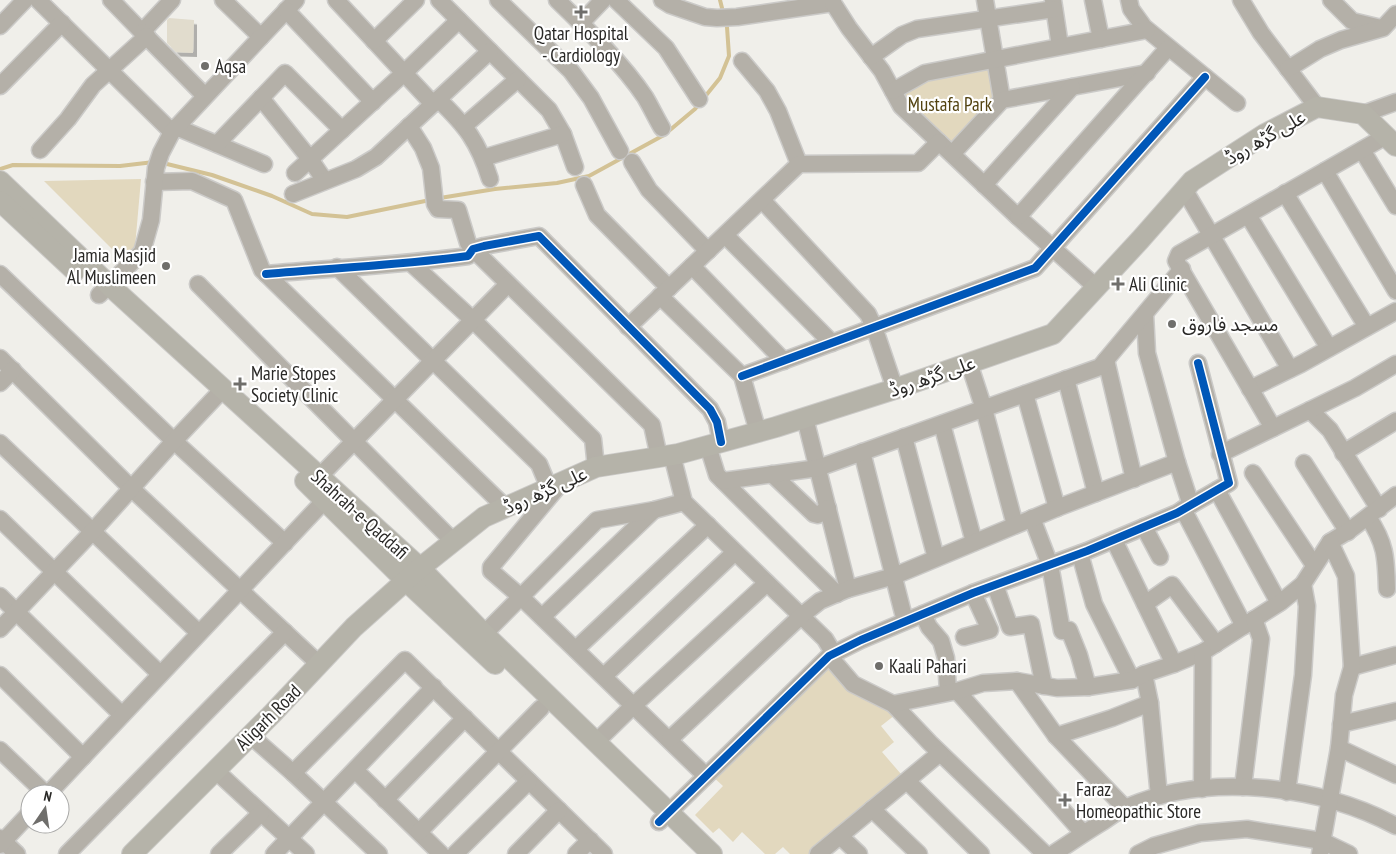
<svg xmlns="http://www.w3.org/2000/svg" width="1396" height="854" font-family="'PT Sans Narrow','Noto Sans Arabic',sans-serif">
<style>
.green{fill:#e2d8be}
.lines{fill:none;stroke-linecap:round;stroke-linejoin:round}
.stream{stroke:#d3c295;stroke-width:4}
.building{fill:#e1dccd;filter:url(#shadow)}
.minor-casing{stroke:#cbcac8;stroke-width:19}
.major-casing{stroke:#cbcac8;stroke-width:22}
.minor{stroke:#b4b0a8;stroke-width:16}
.major{stroke:#b5b3a9;stroke-width:20}
.cycleway-casing{stroke:#fff;stroke-width:11}
.cycleway{stroke:#0057b8;stroke-width:8}
.poi-dot{fill:#6f6e6b;stroke:#fff;stroke-width:2}
.labels{text-anchor:middle;stroke-width:4.5;stroke-linejoin:round;paint-order:stroke}
.poi-label{font-size:19px;fill:#292826;stroke:#fff;text-anchor:start}
.park-label{font-size:19px;fill:#534311;stroke:#fff}
.street-label{font-size:19px;fill:#292826;stroke:#fff}
</style>
<defs>
<filter id="shadow"><feDropShadow dx="4.5" dy="4.5" stdDeviation="0" flood-color="#0004"/></filter>
</defs>
<rect width="100%" height="100%" fill="#f0efea"/>
<g class="green">
<path d="M995,59l7,41 -50,54 -59,-63z"/>
<path d="M141,179l-6,68 -13,12 -78,-78z"/>
<path d="M827,663l68,52 -14,11 13,16 -12,10 25,29 -90,73h-27l-7,-7 -8,7h-10l-23,-22 -9,10 -14,-14 -6,5 -18,-18 28,-29 -12,-11z"/>
</g>
<g class="lines">
<g class="stream">
<path d="M720,0l3,12"/>
<path d="M163,163l49,12 60,21 40,18 35,3 83,-17"/>
<path d="M0,169l13,-4 107,1 34,-4"/>
<path d="M440,198l55,-9 62,-6 32,-7 75,-41 31,-26 25,-31 9,-22 -2,-29 -1,-6"/>
</g>
</g>
<path class="building" d="M169,18l25,2 -1,33 -17,-1 -9,-9v-23z"/>
<g class="lines">
<g class="minor-casing">
<g id="minor">
<path d="M38,0l134,132"/>
<path d="M111,0l31,32 30,-32"/>
<path d="M223,0l38,37 35,-37"/>
<path d="M336,0l97,104"/>
<path d="M439,0l110,110 14,24 12,33"/>
<path d="M498,0l73,71 20,27 29,53"/>
<path d="M557,0c29,28 66,64 88,97 6,10 11,21 17,31"/>
<path d="M616,0l50,48 33,51"/>
<path d="M662,0l8,5 35,12 12,1 20,-1 96,-14"/>
<path d="M833,0v3l16,25 33,43 19,35 117,111 78,70"/>
<path d="M985,0l17,100"/>
<path d="M1053,0l7,46"/>
<path d="M1093,0l8,39"/>
<path d="M1129,0l2,9 13,18 93,76"/>
<path d="M1241,0l20,33 56,74"/>
<path d="M1331,0l21,21 29,7"/>
<path d="M286,10l87,92"/>
<path d="M581,23l22,-23"/>
<path d="M0,26l25,-26"/>
<path d="M142,32l63,64"/>
<path d="M374,41l42,-41"/>
<path d="M871,57l31,-22 15,-6 137,-20"/>
<path d="M742,61l25,30 11,20 21,53"/>
<path d="M1288,69l32,-20 21,-9 42,-12 13,-14"/>
<path d="M0,86l62,-63"/>
<path d="M893,91l32,-18 222,-43"/>
<path d="M261,98l49,61 15,22"/>
<path d="M438,99c28,27 40,42 52,80"/>
<path d="M1363,114l33,-12"/>
<path d="M409,126l14,22 8,20 4,36 3,5 20,1 10,33 5,6 179,176 7,32"/>
<path d="M464,126l54,-47"/>
<path d="M176,127l88,37"/>
<path d="M217,144l68,-71 57,57"/>
<path d="M40,150l28,-31 25,-34 54,-49"/>
<path d="M1362,150l34,56"/>
<path d="M952,154l50,-54 145,-27"/>
<path d="M483,158l80,-24"/>
<path d="M632,162l17,28 59,61"/>
<path d="M1325,171l71,120"/>
<path d="M295,173l109,-100 55,-53"/>
<path d="M154,182l38,-1 42,19 28,70 243,237"/>
<path d="M584,185l13,30 72,73"/>
<path d="M984,185l88,-98"/>
<path d="M1184,189l106,180"/>
<path d="M1285,193l82,134"/>
<path d="M293,194l63,-25 20,-12 114,-106"/>
<path d="M762,200l106,114 6,13 21,62"/>
<path d="M1248,215l81,133"/>
<path d="M1018,217l150,-169"/>
<path d="M725,235l107,108"/>
<path d="M411,263l62,57 120,119 3,28"/>
<path d="M692,266l92,95"/>
<path d="M337,267l202,197 10,24"/>
<path d="M0,274l174,167 111,102"/>
<path d="M266,274c68,-6 135,-9 202,-18l5,-7 11,-3 55,-10 171,173 7,13 4,20"/>
<path d="M198,284l254,256"/>
<path d="M99,295l43,-43 9,-32 5,-52 5,-15 11,-21 89,-95"/>
<path d="M660,296l82,80 16,56"/>
<path d="M1145,314l2,39 30,109 14,43"/>
<path d="M628,327l171,-163 119,-1 21,-21"/>
<path d="M0,358l131,130 188,176"/>
<path d="M1106,360l28,119"/>
<path d="M969,363l15,46 31,116"/>
<path d="M742,376l293,-108 170,-191"/>
<path d="M1066,379l30,114"/>
<path d="M0,383l13,-13"/>
<path d="M1250,389l51,-25 95,-53"/>
<path d="M1025,394l32,114"/>
<path d="M1310,410l20,20 49,79"/>
<path d="M805,418l43,171"/>
<path d="M942,424l32,118"/>
<path d="M1273,428l-97,-167 3,-7 207,-118"/>
<path d="M904,437l32,121"/>
<path d="M0,443l199,190"/>
<path d="M708,446l9,29 120,119"/>
<path d="M862,452l43,169"/>
<path d="M1343,453l53,-32"/>
<path d="M1220,454l135,-66 41,-24"/>
<path d="M672,455l12,47 141,137 9,15"/>
<path d="M1304,463l44,69"/>
<path d="M1253,473l61,92"/>
<path d="M772,474l42,40 4,1 10,-7"/>
<path d="M319,477l189,-193"/>
<path d="M723,481l95,-13 282,-101 82,-98"/>
<path d="M561,483l-70,84v4l30,26 185,179"/>
<path d="M1217,490l62,113"/>
<path d="M1183,509l61,117"/>
<path d="M1368,517c18,27 18,41 19,72"/>
<path d="M1032,518l18,47 12,66 7,-1 10,25 9,32"/>
<path d="M0,519l160,155"/>
<path d="M1144,527l16,30"/>
<path d="M1114,540l60,124"/>
<path d="M1080,554l14,50 38,76"/>
<path d="M995,585l15,42 21,-3 13,62"/>
<path d="M0,596l122,119"/>
<path d="M1145,604l27,-19 44,59"/>
<path d="M923,614l6,13 12,14 5,17 2,34"/>
<path d="M542,617l112,-107"/>
<path d="M0,629l93,-98 81,-90 49,-52"/>
<path d="M484,634l113,-114 57,-10 30,-8"/>
<path d="M964,637l26,-7 -17,-37"/>
<path d="M576,649l132,-124"/>
<path d="M829,656l24,28 40,20 37,39 115,111"/>
<path d="M1352,667l44,-12"/>
<path d="M1144,674l6,29 9,93"/>
<path d="M0,675l83,82"/>
<path d="M604,676l131,-124"/>
<path d="M1017,681l39,55 69,72"/>
<path d="M957,691l126,142"/>
<path d="M893,704l64,-13 26,-8 34,-2 40,7 31,-1 44,-7 12,-6 30,-10 29,-12 78,-50 22,-18 27,-42 20,-12 46,-35"/>
<path d="M1341,724l55,-13"/>
<path d="M250,735l43,38 86,81"/>
<path d="M1056,736l56,-18 38,-15"/>
<path d="M670,739l131,-123 19,-15 28,-12 46,-13 163,-68 120,-46"/>
<path d="M596,742l38,-37 133,-122"/>
<path d="M1339,748l57,27"/>
<path d="M0,750l46,44"/>
<path d="M215,770l91,84"/>
<path d="M355,770l86,84"/>
<path d="M293,773l112,-113 199,194"/>
<path d="M907,781l74,73"/>
<path d="M1243,787l18,-148 -7,-20"/>
<path d="M1202,789l1,-137"/>
<path d="M1287,792l16,-117 4,-69 -4,-22"/>
<path d="M48,794l277,-294"/>
<path d="M385,800l80,-82"/>
<path d="M872,809l47,45"/>
<path d="M659,822l170,-166 32,-16 112,-47 114,-42 90,-38 52,-30 -31,-120"/>
<path d="M419,832l122,-124"/>
<path d="M840,836l19,18"/>
<path d="M0,838l17,16"/>
<path d="M0,845l30,-32"/>
<path d="M67,854l218,-222"/>
<path d="M219,854l42,-41"/>
<path d="M274,854l160,-167"/>
<path d="M455,854l74,-73"/>
<path d="M516,854l43,-44"/>
<path d="M576,854l14,-14"/>
<path d="M818,854l122,-101"/>
<path d="M1053,854c17,-11 34,-23 51,-33 7,-5 15,-11 23,-14 81,-35 192,-22 269,19"/>
<path d="M1138,854l16,-8 46,-13 47,-4 75,12 27,13"/>
<path d="M1320,854l19,-106 5,-53 8,-28 -6,-91 -16,-34"/>
</g>
</g>
<g class="major-casing">
<g id="major">
<path d="M0,181l109,104 311,283 64,66 228,220"/>
<path d="M0,201l75,70"/>
<path d="M305,481l100,99 90,84"/>
<path d="M132,854l139,-139 83,-88 66,-59 64,-51 112,-50 82,-13 98,-27 119,-38 158,-55 87,-94 52,-59 73,-47 52,-27 46,7 33,32"/>
</g>
</g>
<use href="#minor" class="minor"/>
<use href="#major" class="major"/>
<g class="cycleway-casing">
<g id="cycleway">
<path d="M266,274c68,-6 135,-9 202,-18l5,-7 11,-3 55,-10 171,173 7,13 4,20"/>
<path d="M742,376l293,-108 170,-191"/>
<path d="M659,822l170,-166 32,-16 112,-47 114,-42 90,-38 52,-30 -31,-120"/>
</g>
</g>
<use href="#cycleway" class="cycleway"/>
</g>
<g class="poi-dot">
<path d="M578.5 4.5h5v5h5v5h-5v5h-5v-5h-5v-5h5z"/>
<circle cx="205" cy="66" r="5"/>
<circle cx="166" cy="266" r="5"/>
<path d="M1115.5 276.5h5v5h5v5h-5v5h-5v-5h-5v-5h5z"/>
<circle cx="1172" cy="324" r="5"/>
<path d="M237.5 376.5h5v5h5v5h-5v5h-5v-5h-5v-5h5z"/>
<circle cx="879" cy="666" r="5"/>
<path d="M1062.5 792.5h5v5h5v5h-5v5h-5v-5h-5v-5h5z"/>
</g>
<g class="labels">
<g class="poi-label">
<text x="581" y="40" text-anchor="middle">Qatar Hospital<tspan x="581" dy="22">- Cardiology</tspan></text>
<text x="215" y="73">Aqsa</text>
<text x="156" y="262" text-anchor="end">Jamia Masjid<tspan x="156" dy="22">Al Muslimeen</tspan></text>
<text x="1129" y="291">Ali Clinic</text>
<text x="1182" y="331">مسجد فاروق</text>
<text x="251" y="380">Marie Stopes<tspan x="251" dy="22">Society Clinic</tspan></text>
<text x="889" y="673">Kaali Pahari</text>
<text x="1076" y="796">Faraz<tspan x="1076" dy="22">Homeopathic Store</tspan></text>
</g>
<g class="park-label">
<text x="950" y="111">Mustafa Park</text>
</g>
<g class="street-label">
<text transform="translate(1265 137) rotate(-30)" y="7">علی گڑھ روڈ</text>
<text transform="translate(932 376) rotate(-19)" y="7">علی گڑھ روڈ</text>
<text transform="translate(545 490) rotate(-24)" y="7">علی گڑھ روڈ</text>
<text transform="translate(360 514) rotate(42)" y="7">Shahrah-e-Qaddafi</text>
<text transform="translate(268 717) rotate(-45)" y="7">Aligarh Road</text>
</g>
</g>
<g transform="translate(45 809) rotate(13)"><circle r="24" fill="#ffffff" stroke="#a9a9a8"/>
<path d="M0-4L9 19L0 12L-9 19Z" fill="#6f6e6b"/>
<text y="-8" font-size="14" font-weight="bold" text-anchor="middle" fill="#292826">N</text>
</g>
</svg>
